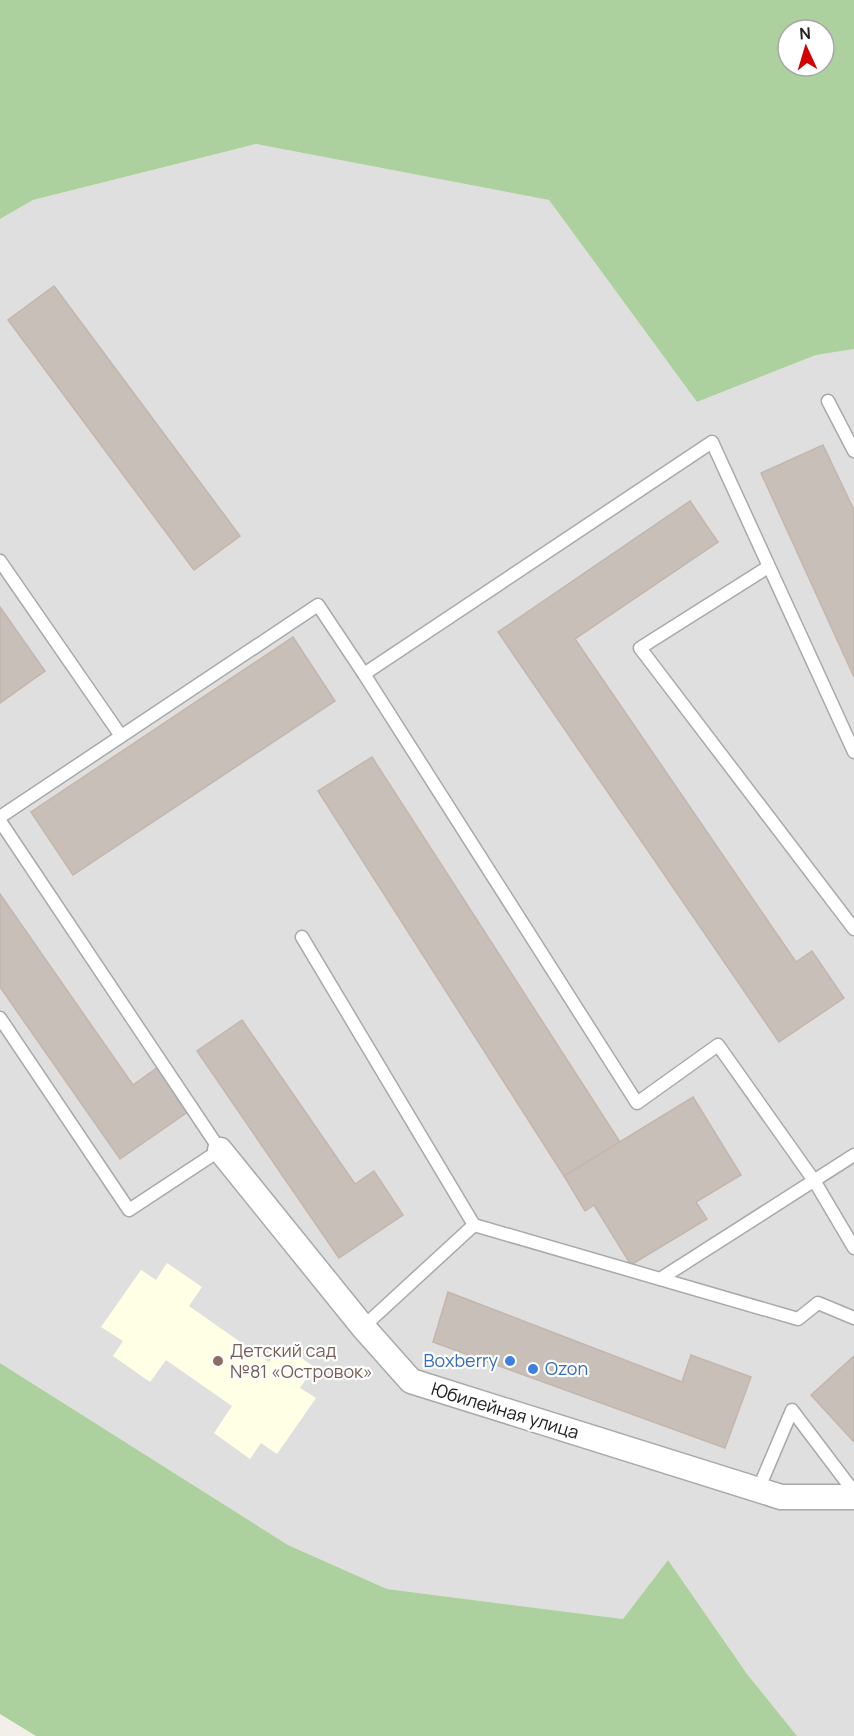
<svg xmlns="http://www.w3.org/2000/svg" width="854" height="1736" font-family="Manrope,sans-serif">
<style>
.residential{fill:#e0dfdf}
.education{fill:#ffffe5}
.forest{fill:#add19e;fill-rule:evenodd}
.building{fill:#c7bfb8;stroke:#c4b6ab;stroke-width:1.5}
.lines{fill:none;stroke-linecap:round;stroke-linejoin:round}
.lane-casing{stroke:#a9a9a9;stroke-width:15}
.street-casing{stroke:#a9a9a9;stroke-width:27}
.lane{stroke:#fff;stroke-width:12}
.street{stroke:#fff;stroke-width:24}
.education-dot{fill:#8d6e63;stroke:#fff;stroke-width:2}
.shop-dot{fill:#3f7fe0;stroke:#fff;stroke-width:2}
.labels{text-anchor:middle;stroke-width:4.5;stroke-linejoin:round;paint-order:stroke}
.education-label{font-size:18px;fill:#785e54;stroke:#fff;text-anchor:start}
.shop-label{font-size:18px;fill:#366cbe;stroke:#fff;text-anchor:end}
.street-label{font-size:18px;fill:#222;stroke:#fff}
</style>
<rect width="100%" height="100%" fill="#f2efe9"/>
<path class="residential" d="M256,144l293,56 148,202 119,-47 38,-6v1387h-57l-50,-62 -79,-114 -45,59 -236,-30 -99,-44 -288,-182v-1144l33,-19z"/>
<path class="education" d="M167,1263l35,24 -13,19 80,56 13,-18 32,23 -14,21 16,10 -39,56 -16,-11 -11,16 -36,-26 18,-27 -66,-46 -16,22 -37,-26 10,-15 -22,-14 40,-57 15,10z"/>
<g class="forest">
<path d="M0,0h854v349l-38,6 -119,47 -148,-202 -293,-56 -223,56 -33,19zM788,30h36v36h-36z"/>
<path d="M0,1363l288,182 99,44 236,30 45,-59 79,114 50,62h-761l-36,-22z"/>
</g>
<g class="building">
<path d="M54,286l186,250 -46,34 -186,-250z"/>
<path d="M823,445l31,65v167l-93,-204z"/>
<path d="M690,501l28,41 -143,97 221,323 16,-11 32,47 -65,44 -281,-410z"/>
<path d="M0,607l45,64 -45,32z"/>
<path d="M293,637l42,64 -262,174 -42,-63z"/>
<path d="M372,757l248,385 -56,34 -246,-385z"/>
<path d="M0,894l133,191 25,-18 31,44 -69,48 -120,-172z"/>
<path d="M242,1020l113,164 19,-13 29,44 -64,43 -142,-207z"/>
<path d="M693,1097l48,78 -45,27 11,17 -76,46 -37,-60 -9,6 -21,-35z"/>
<path d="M448,1292l234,90 9,-27 60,22 -26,71 -292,-106z"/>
<path d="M854,1356v86l-43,-47z"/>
</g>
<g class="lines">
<g class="lane-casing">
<g id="lane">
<path d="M828,401l26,50"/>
<path d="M0,561l121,175"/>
<path d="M768,567l-128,81 214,281"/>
<path d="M364,674l273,429 81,-58 97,137 39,66"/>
<path d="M0,817l318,-212 46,69 348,-232 142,310"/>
<path d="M0,821l220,329 -91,60 -129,-192"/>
<path d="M302,937l172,288"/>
<path d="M660,1279l194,-124"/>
<path d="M363,1327l111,-102 324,94 20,-16 36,15"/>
<path d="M758,1490l34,-80 62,82"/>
</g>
</g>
<g class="street-casing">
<path id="street" d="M220,1150l143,177 48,54 370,116h73"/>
</g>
<use href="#lane" class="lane"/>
<use href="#street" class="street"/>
</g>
<circle class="education-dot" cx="218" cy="1361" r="6"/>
<g class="shop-dot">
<circle cx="510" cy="1361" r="6"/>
<circle cx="533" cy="1369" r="6"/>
</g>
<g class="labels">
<g class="education-label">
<text x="230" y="1357">Детский сад<tspan x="230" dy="21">№81 «Островок»</tspan></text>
</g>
<g class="shop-label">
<text x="498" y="1367">Boxberry</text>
<text x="545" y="1375" text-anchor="start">Ozon</text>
</g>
<g class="street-label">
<text transform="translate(505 1411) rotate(17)" y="6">Юбилейная улица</text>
</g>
</g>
<g transform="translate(806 48) rotate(356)"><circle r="28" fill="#ffffff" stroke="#a7a7a7" stroke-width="1.5"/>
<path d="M0-4.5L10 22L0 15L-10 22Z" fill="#d40000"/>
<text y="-9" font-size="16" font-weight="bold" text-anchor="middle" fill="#222222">N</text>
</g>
</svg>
